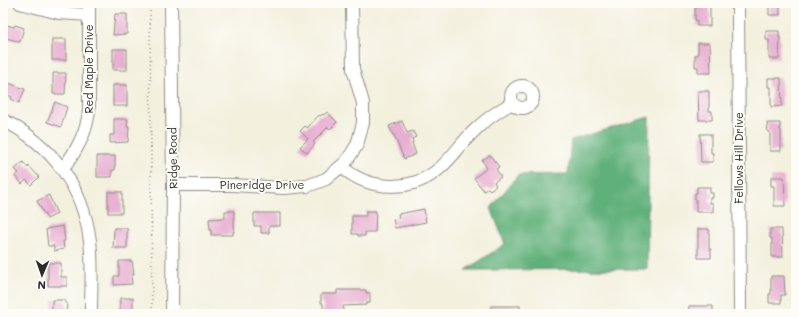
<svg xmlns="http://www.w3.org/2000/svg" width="799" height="317" font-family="Mali,sans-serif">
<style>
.forest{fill:#61b07a;stroke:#466e52}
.building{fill:#e7afd2}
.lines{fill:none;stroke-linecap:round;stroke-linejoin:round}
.minor-casing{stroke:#8f8e84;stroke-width:14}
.path{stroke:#8f8e84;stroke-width:1.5;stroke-dasharray:1 3;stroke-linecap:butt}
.minor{stroke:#fff;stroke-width:12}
.labels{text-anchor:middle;stroke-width:4;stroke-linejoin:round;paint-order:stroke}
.street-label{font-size:11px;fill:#2b2b2b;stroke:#fdfcf7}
</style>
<rect width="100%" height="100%" fill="#fdfcf7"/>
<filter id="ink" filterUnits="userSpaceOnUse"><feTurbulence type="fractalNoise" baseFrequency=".025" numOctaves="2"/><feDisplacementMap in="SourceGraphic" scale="8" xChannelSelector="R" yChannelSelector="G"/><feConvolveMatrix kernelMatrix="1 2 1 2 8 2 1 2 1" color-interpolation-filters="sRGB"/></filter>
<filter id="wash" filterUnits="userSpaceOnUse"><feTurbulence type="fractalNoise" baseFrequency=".012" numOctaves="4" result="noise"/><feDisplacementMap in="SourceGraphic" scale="16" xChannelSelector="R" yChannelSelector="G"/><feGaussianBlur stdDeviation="0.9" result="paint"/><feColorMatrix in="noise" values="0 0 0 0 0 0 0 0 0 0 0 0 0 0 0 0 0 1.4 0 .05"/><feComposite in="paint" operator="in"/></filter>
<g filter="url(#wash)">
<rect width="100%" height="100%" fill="#f3f0de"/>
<path class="forest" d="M649,117l-2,152 -181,1 39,-26 -14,-36 27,-33 50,-1 3,-34z"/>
<g id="blocks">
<g class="building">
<path d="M697,3h13v23h-13v-6h-2v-12h2z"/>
<rect x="769" y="3" width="11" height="12"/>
<path d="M115,14h12v20l-14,1z"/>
<path d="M3,24l11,3 1,-2 9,3 -4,14 -17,-5z"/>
<path d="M766,31h13v7h1l-1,21h-10v-19h-3z"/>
<rect x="52" y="39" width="14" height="21"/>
<path d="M698,43h12l1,30h-13v-6h-3v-12h3z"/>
<rect x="113" y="49" width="14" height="21"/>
<path d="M53,73h13l-1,21h-12z"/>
<path d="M768,78h13l1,28 -11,1v-20h-3z"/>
<path d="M6,82l19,7 -6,14 -8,-4 1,-2 -9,-4v-6z"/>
<rect x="113" y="85" width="14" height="21"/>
<path d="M698,91h11v20h3v9h-13z"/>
<path d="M55,102l12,5 -6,20 -14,-5z"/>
<path d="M327,112l10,10 -7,7 -2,-2 -15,15 2,2 -8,9 -7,-6 8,-8 -8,-8 5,-5 2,2 12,-13 1,1 3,-2 1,1z"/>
<path d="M114,119h14l-1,8h2l-1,15 -18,1v-8h4z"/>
<path d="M402,121l5,12 6,-2 3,6 -4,2 1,4h-1l4,11 -12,5 -10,-24h-1l-4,-9z"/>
<path d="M767,123h13v7h1v21h-11v-19h-2z"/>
<path d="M700,134h11v19h2v9h-12z"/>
<path d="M490,155l9,12 -3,2 5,8 -7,5 2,4 -6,4 -2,-2 -4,3 -10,-13 13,-10 -5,-8z"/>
<path d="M97,156h18v14h-3v7h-15z"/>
<path d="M23,162l5,6 1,-2 10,11 -8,8 -5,-5 -4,4 -7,-8 4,-3 -4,-4z"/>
<path d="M771,177h13l1,29h-11v-20h-3z"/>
<path d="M697,187h13v6h3v5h-3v5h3v9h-17v-13h-1v-6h2z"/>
<rect x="108" y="192" width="14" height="21"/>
<path d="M49,195l8,19 -10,5 -10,-18z"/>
<path d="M424,209l2,13 -31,6 -2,-9 6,-1 -1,-4z"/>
<path d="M225,211h9v21h-1v3h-22v-5h-1l-1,-11 16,-1z"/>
<path d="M366,211h10l-1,21h-10v4h-7v-2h-6v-18h14z"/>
<path d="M254,213h26v13h-11v7h-8v-7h-7z"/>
<path d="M63,226l2,15h-2l1,8 -10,2v-5h-6l-2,-17z"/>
<path d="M114,228h13v20h-14z"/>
<path d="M698,229h11v20h2v9h-13z"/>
<path d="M770,229h12l1,28h-11v-19h-2z"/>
<path d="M119,261h13l2,14h-3l1,9 -18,1v-9h5z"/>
<path d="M48,263h13v14h6v9h-19z"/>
<path d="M771,276h13l1,19h-4v8h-12v-9h2z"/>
<path d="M337,290h29v3h4v10h-4v2l-23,1v8h-20v-11h-2v-9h16z"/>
<rect x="120" y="298" width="13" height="16"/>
<path d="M52,300h13v3h2l-1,11h-14z"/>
<rect x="491" y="306" width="29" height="8"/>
<path d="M689,306h24v8h-25z"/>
</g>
</g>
</g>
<g filter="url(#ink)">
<use href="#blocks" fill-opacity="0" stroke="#8f8e84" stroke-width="1"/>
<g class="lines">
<g class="minor-casing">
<g id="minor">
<path d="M20,3l39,10 30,2"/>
<path d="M171,3l2,182 -1,129"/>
<path d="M738,3l2,311"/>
<circle cx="522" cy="97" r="11"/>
<path d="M3,120c49,25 80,66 87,121 3,24 1,49 1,73"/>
<path d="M342,167c27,24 70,26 98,1 13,-11 22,-26 35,-38 11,-11 23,-19 37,-27"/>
<path d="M63,169c13,-18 24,-36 26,-59v-107"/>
<path d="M173,185h60l51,3 23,-2 19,-7 20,-17 11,-17 6,-22v-20l-10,-34 -1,-66"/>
</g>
</g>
<path class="path" d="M150,3l2,311"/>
<use href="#minor" class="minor"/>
</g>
</g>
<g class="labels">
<g class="street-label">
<text transform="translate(89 69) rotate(-90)" y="4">Red Maple Drive</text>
<text transform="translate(173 158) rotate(-91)" y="4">Ridge Road</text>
<text transform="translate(739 158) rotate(-90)" y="4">Fellows Hill Drive</text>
<text x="262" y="189">Pineridge Drive</text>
</g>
</g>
<rect width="799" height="317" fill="none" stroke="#fdfcf7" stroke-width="16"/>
<g transform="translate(42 275) rotate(182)" stroke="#fdfcf7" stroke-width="3" paint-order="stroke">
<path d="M0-3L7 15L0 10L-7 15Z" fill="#2b2b2b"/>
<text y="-6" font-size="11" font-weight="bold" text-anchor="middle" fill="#2b2b2b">N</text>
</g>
</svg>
